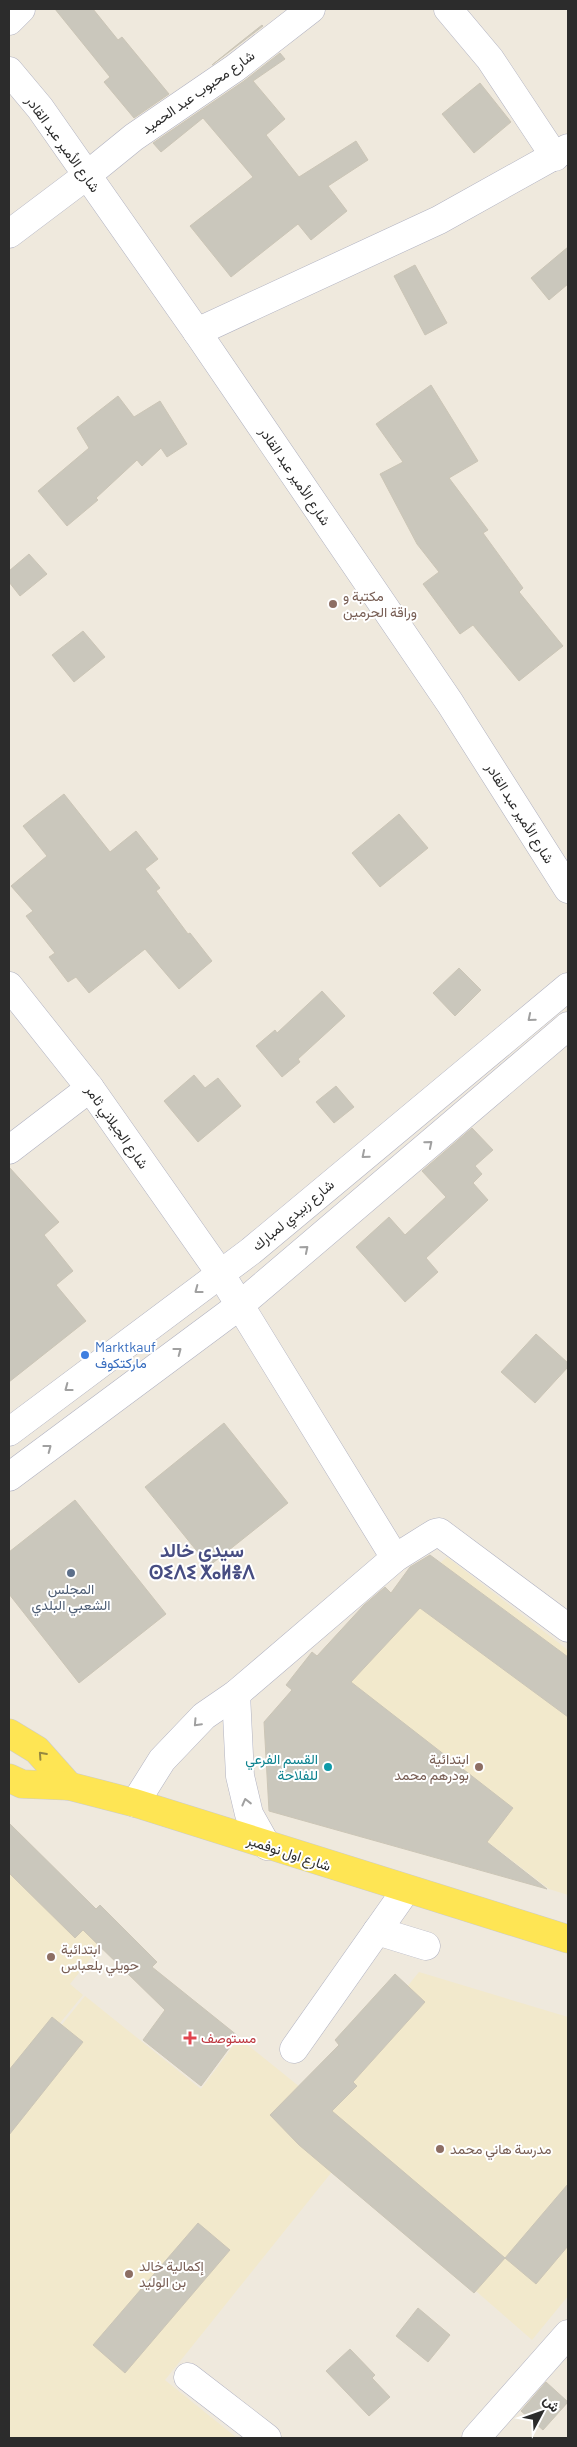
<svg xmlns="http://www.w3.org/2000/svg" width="577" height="2447" font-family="Barlow,Vazirmatn,'Noto Sans Tifinagh',sans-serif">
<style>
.education{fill:#f2e9cc}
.building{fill:#cac7bc;stroke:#cbc5b6}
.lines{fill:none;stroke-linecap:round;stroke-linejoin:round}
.minor-casing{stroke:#b1b2c1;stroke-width:29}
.major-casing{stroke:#ccc;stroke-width:29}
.minor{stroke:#fff;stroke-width:28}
.major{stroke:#fee554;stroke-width:28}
.oneway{stroke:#a0a0a0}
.oneway2{stroke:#958840}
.education-dot{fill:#8d6e63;stroke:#fff;stroke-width:2}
.shop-dot{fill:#3f7fe0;stroke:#fff;stroke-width:2}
.service-dot{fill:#5c6f8a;stroke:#fff;stroke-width:2}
.culture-dot{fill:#0f9aa8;stroke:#fff;stroke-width:2}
.health-dot{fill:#e0444e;stroke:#fff;stroke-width:2}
.labels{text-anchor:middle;stroke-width:4;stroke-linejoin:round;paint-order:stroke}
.street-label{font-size:14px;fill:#2c2c2c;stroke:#fff}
.education-label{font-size:14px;fill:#785e54;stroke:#fff;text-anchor:start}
.shop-label{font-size:14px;fill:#366cbe;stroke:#fff;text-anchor:start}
.service-label{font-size:14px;fill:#4e5e75;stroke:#fff}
.culture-label{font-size:14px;fill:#0d838f;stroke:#fff;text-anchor:end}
.health-label{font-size:14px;fill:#be3a42;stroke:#fff;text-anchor:start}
.district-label{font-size:19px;font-weight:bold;fill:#474d82;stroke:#fff}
</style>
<rect width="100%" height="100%" fill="#efe9dd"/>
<g class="education">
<path d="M447,1557l121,93v245l-19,-6 -258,-198z"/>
<path d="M9,1847l106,81 -45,56 13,11 -74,90z"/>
<path d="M419,1972l149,45v279l-36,44 -197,-172 -170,212 72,58h-228v-348l76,-94 116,93 38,-51 77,62z"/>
</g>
<g class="building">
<path d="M55,9h38l25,31 4,-3 47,57 -35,24 -30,-36 6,-5z"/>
<path d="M262,25l1,1 -51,39 26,-21z"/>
<path d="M280,53l5,6 -32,22 32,38 -19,16 33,42 57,-36 12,19 -40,26 19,25 -36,29 -13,-16 -67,53 -41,-51 63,-49 -50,-59 -42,34 -8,-9 91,-62z"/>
<path d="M480,83l31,39 -37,31 -32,-39z"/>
<path d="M568,247v37l-19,16 -18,-22z"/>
<path d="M415,265l32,58 -22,12 -31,-59z"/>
<path d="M431,385l47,76 -29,17 39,52 -5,3 40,55 -4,4 44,54 -44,35 -46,-56 -13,9 -37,-50 16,-12 -22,-28 -37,-70 23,-12 -27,-38z"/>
<path d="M118,396l16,21 26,-16 27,43 -20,13 -6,-9 -19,18 -5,-6 -41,38 2,2 -31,26 -29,-35 51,-43 -12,-20z"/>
<path d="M29,554l18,20 -27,22 -11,-14v-11z"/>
<path d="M83,631l22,26 -31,25 -22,-27z"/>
<path d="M64,794l46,58 26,-21 22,28 -13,10 15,19 -4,3 32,43 2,-1 22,28 -33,28 -34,-40 -56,44 -13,-16 -8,5 -19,-25 6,-4 -29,-37 7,-5 -22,-25 36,-30 -24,-30z"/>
<path d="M399,814l29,34 -48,39 -28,-34z"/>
<path d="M459,968l22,22 -26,26 -22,-23z"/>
<path d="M322,991l23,25 -47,43 2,3 -18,15 -26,-31 19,-16 2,3z"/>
<path d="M194,1075l11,13 13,-10 23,28 -43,36 -34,-41z"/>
<path d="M336,1086l18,21 -20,16 -18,-21z"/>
<path d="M472,1128l21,22 -18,16 7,8 -9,9 15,17 -62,58 12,14 -33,30 -49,-55 33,-30 16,18 41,-38 -24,-26z"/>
<path d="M9,1167l50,55 -15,13 29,36 -17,14 30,36 -77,61z"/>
<path d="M536,1334l32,29v4l-33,36 -34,-31z"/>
<path d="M224,1423l64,80 -79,63 -64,-79z"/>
<path d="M75,1500l91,114 -87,69 -70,-89v-42z"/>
<path d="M430,1555l138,102v60l-148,-109 -69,74 162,126 -26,34 60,47 -278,-78 -5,-89 28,-32 -6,-5 26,-33 5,4 47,-51 21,-18 6,6 19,-26z"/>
<path d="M9,1823l87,86 4,-4 57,57 -5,5 86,69 -37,50 -58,-46 22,-30 -82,-80 -8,8 -66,-65z"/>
<path d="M395,1974l30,28 -72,80 4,4 -25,25 173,147 -31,35 -175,-148 -29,-30 69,-70 -4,-5z"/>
<path d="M52,2017l31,25 -74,93v-65z"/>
<path d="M568,2184v62l-32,38 -31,-26z"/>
<path d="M198,2223l32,27 -105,123 -32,-28z"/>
<path d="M418,2308l32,27 -22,27 -32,-26z"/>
<path d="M350,2349l25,26 -3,3 18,19 -21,19 -43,-45z"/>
<path d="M546,2382l22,20 -25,28 -22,-19z"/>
</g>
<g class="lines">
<g class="minor-casing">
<g id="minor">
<path d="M448,9l42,50 65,98"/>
<path d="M9,21l12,-12"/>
<path d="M9,71l31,37 157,224 253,371 118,186"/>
<path d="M9,234l77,-58 48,-39 101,-69 76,-59"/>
<path d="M197,332l242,-112 129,-72"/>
<path d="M9,986l81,102 130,185 175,285"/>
<path d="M9,1150l81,-62"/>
<path d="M9,1432l242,-181 317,-264"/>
<path d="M9,1477l230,-171 329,-280"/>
<path d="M236,1694l4,82 9,38 18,32"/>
<path d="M135,1803l27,-43 42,-44 32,-22 159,-136 40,-25 4,-1 129,96"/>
<path d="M377,1931l49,15"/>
<path d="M294,2049l112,-159"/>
<path d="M188,2377l79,61"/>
<path d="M476,2438l92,-104"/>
</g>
</g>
<g class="major-casing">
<g id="major">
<path d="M9,1733l28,17 32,36"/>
<path d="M9,1778l13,6 47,2 66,17 433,136"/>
</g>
</g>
<use href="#minor" class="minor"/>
<use href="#major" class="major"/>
</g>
<defs><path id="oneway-chevron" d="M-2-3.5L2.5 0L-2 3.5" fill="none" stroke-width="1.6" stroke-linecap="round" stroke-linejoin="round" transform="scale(1.25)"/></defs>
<g class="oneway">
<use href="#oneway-chevron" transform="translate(531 1018) rotate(140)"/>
<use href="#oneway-chevron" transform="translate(429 1144) rotate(-40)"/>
<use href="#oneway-chevron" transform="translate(365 1155) rotate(140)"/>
<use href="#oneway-chevron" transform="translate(305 1249) rotate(-40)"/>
<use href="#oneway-chevron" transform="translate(198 1290) rotate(143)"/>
<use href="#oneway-chevron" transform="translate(178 1351) rotate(-37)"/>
<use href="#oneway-chevron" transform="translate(68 1388) rotate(143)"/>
<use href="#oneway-chevron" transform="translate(48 1448) rotate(-37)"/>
<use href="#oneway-chevron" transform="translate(197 1723) rotate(133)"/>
<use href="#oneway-chevron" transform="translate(246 1802) rotate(-104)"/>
</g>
<use class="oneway2" href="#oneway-chevron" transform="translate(42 1755) rotate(-132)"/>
<g class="education-dot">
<circle cx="333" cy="604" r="5"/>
<circle cx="479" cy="1767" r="5"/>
<circle cx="51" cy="1957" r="5"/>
<circle cx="440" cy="2149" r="5"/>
<circle cx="129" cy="2274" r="5"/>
</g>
<circle class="shop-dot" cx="85" cy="1355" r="5"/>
<circle class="service-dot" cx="71" cy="1573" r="5"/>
<circle class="culture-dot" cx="328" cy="1767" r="5"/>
<path class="health-dot" d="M187.5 2030.5h5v5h5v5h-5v5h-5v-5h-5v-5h5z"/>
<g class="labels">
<g class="street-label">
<text transform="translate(198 92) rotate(-35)" y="5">شارع محبوب عبد الحميد</text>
<text transform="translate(63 144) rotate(54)" y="5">شارع الأمير عبد القادر</text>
<text transform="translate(295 476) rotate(56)" y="5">شارع الأمير عبد القادر</text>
<text transform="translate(520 813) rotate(58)" y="5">شارع الأمير عبد القادر</text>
<text transform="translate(117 1127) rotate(55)" y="5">شارع الجيلاني ثامر</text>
<text transform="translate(293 1215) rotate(-40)" y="5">شارع زبيدي لمبارك</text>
<text transform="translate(289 1853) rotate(18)" y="5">شارع اول نوفمبر</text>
</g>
<g class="education-label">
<text x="343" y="601">مكتبة و<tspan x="343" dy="16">وراقة الحرمين</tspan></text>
<text x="469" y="1764" text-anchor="end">ابتدائية<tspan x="469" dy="16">بودرهم محمد</tspan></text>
<text x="61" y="1954">ابتدائية<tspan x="61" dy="16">حويلي بلعباس</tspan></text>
<text x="450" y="2154">مدرسة هاني محمد</text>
<text x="139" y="2271">إكمالية خالد<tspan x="139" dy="16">بن الوليد</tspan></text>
</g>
<g class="shop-label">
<text x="95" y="1352">Marktkauf<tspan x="95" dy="16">ماركتكوف</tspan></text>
</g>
<g class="service-label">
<text x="71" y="1594">المجلس<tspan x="71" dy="16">الشعبي البلدي</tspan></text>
</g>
<g class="culture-label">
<text x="318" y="1764">القسم الفرعي<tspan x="318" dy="16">للفلاحة</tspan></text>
</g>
<g class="health-label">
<text x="201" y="2043">مستوصف</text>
</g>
<g class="district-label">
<text x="202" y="1557">سيدي خالد<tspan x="202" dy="22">ⵙⵉⴷⵉ ⵅⴰⵍⴻⴷ</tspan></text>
</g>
</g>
<rect width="577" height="2447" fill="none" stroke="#2c2c2c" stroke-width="20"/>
<g transform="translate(542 2412) rotate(49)" stroke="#ffffff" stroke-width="4" paint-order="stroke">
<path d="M0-4L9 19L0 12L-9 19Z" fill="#2c2c2c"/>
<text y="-8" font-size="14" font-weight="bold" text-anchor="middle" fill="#2c2c2c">ش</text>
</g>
</svg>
